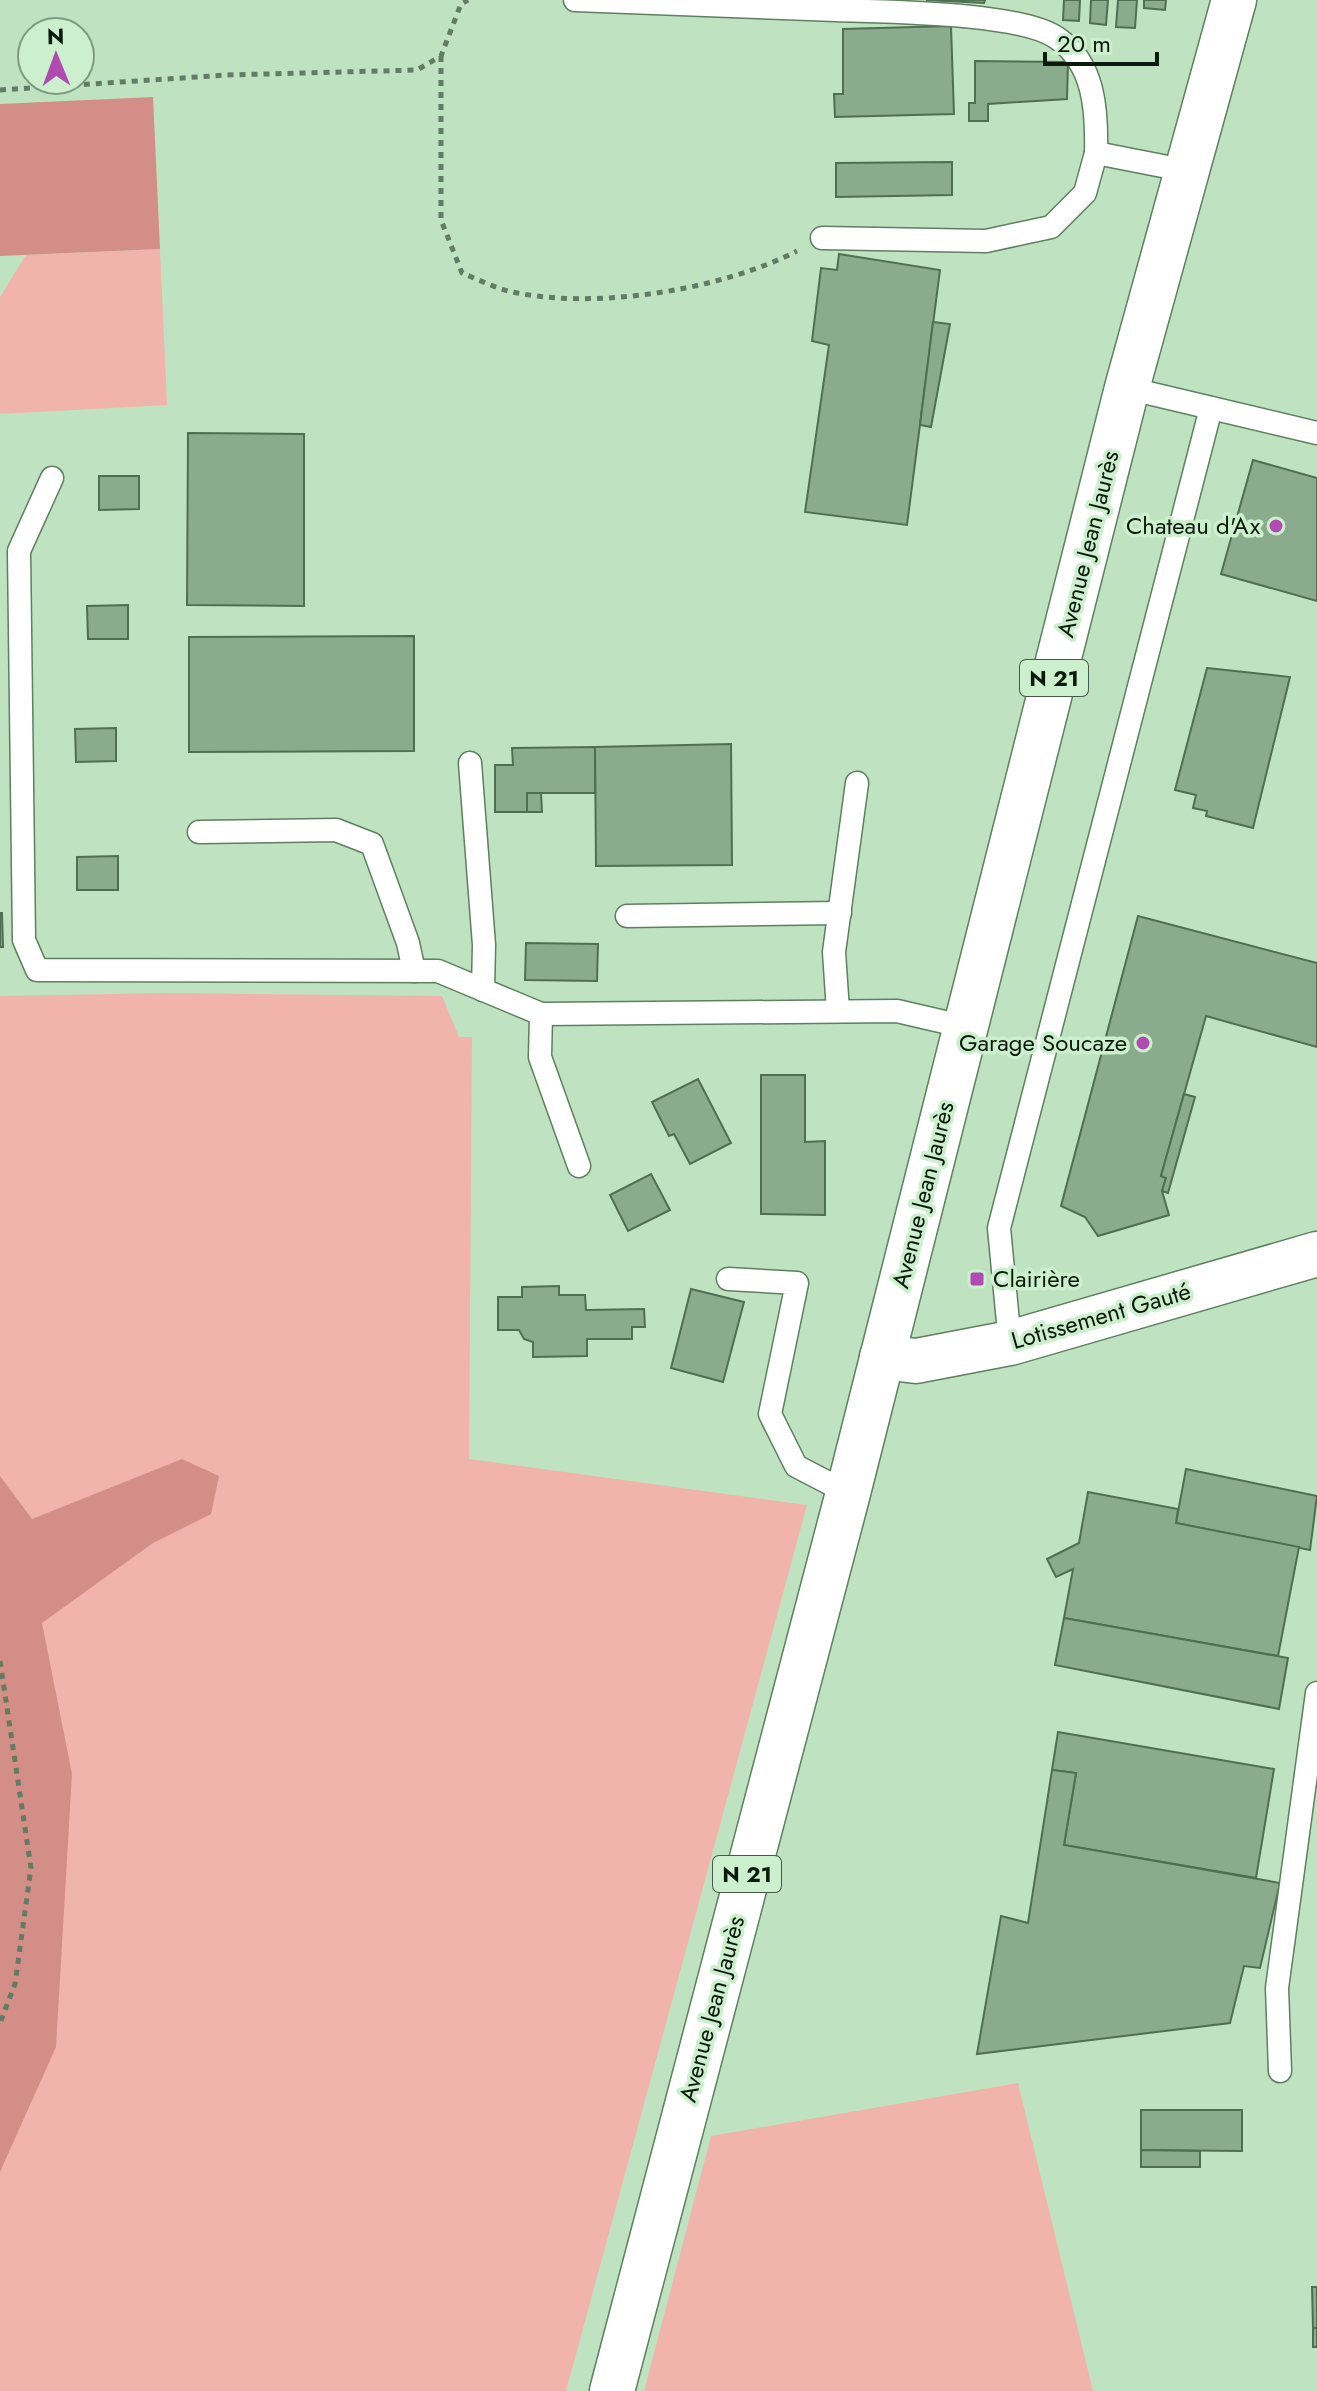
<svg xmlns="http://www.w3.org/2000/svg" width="1317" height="2391" font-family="Jost,sans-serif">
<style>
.green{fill:#f1b4ac}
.forest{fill:#d38f87}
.building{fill:#8aac8c;stroke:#4f6f52;stroke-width:2}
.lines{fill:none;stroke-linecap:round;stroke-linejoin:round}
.lane-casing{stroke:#5e7f60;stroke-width:25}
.street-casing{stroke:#5e7f60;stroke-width:47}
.primary-casing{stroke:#5e7f60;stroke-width:47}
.path{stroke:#637b65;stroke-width:5;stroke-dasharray:6 6;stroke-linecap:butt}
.lane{stroke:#fff;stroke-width:22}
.street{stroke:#fff;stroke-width:44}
.primary{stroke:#fff;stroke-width:44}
.poi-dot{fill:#af4bb1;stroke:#ccf0ce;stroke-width:3}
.labels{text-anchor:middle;stroke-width:7;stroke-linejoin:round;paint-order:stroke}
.shield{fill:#ccf0ce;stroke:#465a47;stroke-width:2}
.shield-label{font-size:22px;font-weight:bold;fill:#0c190d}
.poi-label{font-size:24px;fill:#0c190d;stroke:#ccf0ce;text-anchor:end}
.street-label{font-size:24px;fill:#0c190d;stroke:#ccf0ce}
</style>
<rect width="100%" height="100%" fill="#bfe3c1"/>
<g class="green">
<path d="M160,249l7,156 -167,9v-117l26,-42z"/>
<path d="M165,993l277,3 17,41h13l-3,422 338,46 -241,886h-566v-1395z"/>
<path d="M1018,2083l75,308h-449l67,-255z"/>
</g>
<g class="forest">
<path d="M153,97l7,152 -160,7v-152z"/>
<path d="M182,1459l37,17 -8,38 -58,29 -111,80 30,151 -16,273 -56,125v-696l32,43z"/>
</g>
<g class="building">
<path d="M926,0h59l-1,3z"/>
<path d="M1064,0h16l-1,21 -16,-1z"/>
<path d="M1091,0h17l-2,25 -16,-2z"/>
<path d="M1118,0h19l-2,28 -19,-1z"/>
<path d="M1144,0h22l-1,10 -21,-2z"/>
<path d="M951,26l3,88 -119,3 -1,-23h9v-65z"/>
<path d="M975,61l93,1 -1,37 -79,5v17h-19v-18h6z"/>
<path d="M952,162v33l-116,2v-34z"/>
<path d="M839,254l101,16 -33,255 -102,-13 24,-167 -17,-4 9,-73 16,2z"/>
<path d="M933,322l17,2 -19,103 -11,-2z"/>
<path d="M188,433l116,1v172l-117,-1z"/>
<path d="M1253,460l64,18v123l-96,-27z"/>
<path d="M99,476h40v33l-40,1z"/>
<path d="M128,605v34h-40l-1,-33z"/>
<path d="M414,636v115l-225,1v-115z"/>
<path d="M1207,668l83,9 -37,151 -47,-12 1,-5 -14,-3 3,-13 -21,-5z"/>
<path d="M116,728v33l-40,1 -1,-33z"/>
<path d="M731,744l1,121 -136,1 -1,-119z"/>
<path d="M595,747v46h-68v19h-32v-47h18l-1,-17z"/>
<path d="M527,793h14l1,19h-15z"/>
<path d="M118,856v34h-41v-33z"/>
<path d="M0,913h2l1,34h-3z"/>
<path d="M1138,916l179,47v84l-111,-31 -45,160 5,2 -4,13 7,24 -71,21 -13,-19 -24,-11z"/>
<path d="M526,943l72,1 -1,37 -72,-1z"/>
<path d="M761,1075h44v67l20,-1v74l-64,-1z"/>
<path d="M698,1079l33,64 -41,21 -16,-30 -5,2 -17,-34z"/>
<path d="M1184,1094l11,3 -27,96 -6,-2 4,-13 -5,-2z"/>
<path d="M651,1174l19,36 -42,21 -18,-36z"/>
<path d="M559,1286v9h26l1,15 58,-1 1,18h-13v12h-45v17l-54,1v-15l-9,-3 -5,-9h-21v-33h24v-10z"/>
<path d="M691,1289l53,13 -21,80 -52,-14z"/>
<path d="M1186,1469l131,27 -7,54 -134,-27z"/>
<path d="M1088,1492l90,17 -2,14 123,24 -21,109 -214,-38 9,-49 -17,8 -9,-18 32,-16z"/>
<path d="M1064,1618l224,40 -9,51 -224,-44z"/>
<path d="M1058,1732l216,37 -18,109 -192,-33 12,-72 -24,-3z"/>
<path d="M1052,1770l24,3 -12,72 216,38 -20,85 -16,-2 -14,57 -253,31 24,-138 27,7z"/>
<path d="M1141,2110h101v41l-101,-1z"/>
<path d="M1141,2150l59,1v16h-59z"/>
<path d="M1312,2287h5v41h-4z"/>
<rect x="1313" y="2328" width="4" height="19"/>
</g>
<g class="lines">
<g class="lane-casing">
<g id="lane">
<path d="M575,0c87,3 174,7 261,10 48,2 184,2 221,28 38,26 40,73 39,115"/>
<path d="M822,238l164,3 65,-14 34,-34 11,-40 92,18"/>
<path d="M1127,388l190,45"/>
<path d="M52,478l-33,73 5,389 13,30 401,1 103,43 356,-3 69,16"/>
<path d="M470,763l14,182 -1,45"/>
<path d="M199,832l137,-2 36,14 36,99 6,28"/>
<path d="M627,916l213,-3"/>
<path d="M838,1011l-4,-59 23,-169"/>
<path d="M541,1014l-1,43 39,109"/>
<path d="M728,1279l69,4 -27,131 26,52 52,27"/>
<path d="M1010,1343l-11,-115 212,-820"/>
<path d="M1280,2071l-3,-83 40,-295"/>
</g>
</g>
<g class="street-casing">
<path id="street" d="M882,1357l34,4 94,-18 307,-89"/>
</g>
<g class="primary-casing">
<path id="primary" d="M612,2391l236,-898 279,-1105 107,-388"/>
</g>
<g class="path">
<path d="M441,56v164l21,53c15,6 31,14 46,18 85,20 213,-1 289,-40"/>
<path d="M0,90l227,-15 190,-5 24,-14 20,-52 7,-4"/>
<path d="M0,1661l31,207 -16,116 -15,39"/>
</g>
<use href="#lane" class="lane"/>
<use href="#street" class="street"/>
<use href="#primary" class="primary"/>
</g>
<g class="poi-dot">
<circle cx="1276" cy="526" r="8"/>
<circle cx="1143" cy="1043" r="8"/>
<rect x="969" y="1271" width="16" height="16" rx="4"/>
</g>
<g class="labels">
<g class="shield">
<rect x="1020" y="660" width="68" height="36" rx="6"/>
<rect x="713" y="1856" width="68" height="36" rx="6"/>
</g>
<g class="shield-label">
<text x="1054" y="686">N 21</text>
<text x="747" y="1882">N 21</text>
</g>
<g class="poi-label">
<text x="1260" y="534">Chateau d'Ax</text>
<text x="1127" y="1051">Garage Soucaze</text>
<text x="993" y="1287" text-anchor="start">Clairière</text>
</g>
<g class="street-label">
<text transform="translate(1088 544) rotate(-76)" y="8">Avenue Jean Jaurès</text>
<text transform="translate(923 1195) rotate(-76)" y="8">Avenue Jean Jaurès</text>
<text transform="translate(1101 1316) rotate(-16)" y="8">Lotissement Gauté</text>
<text transform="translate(712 2009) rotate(-75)" y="8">Avenue Jean Jaurès</text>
</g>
</g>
<g transform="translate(56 56) rotate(359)"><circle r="38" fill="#ccf0ce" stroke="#7f9a81" stroke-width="2"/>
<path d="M0-6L14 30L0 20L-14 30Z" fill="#af4bb1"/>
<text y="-12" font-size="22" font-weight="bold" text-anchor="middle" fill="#0c190d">N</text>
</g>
<path d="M1045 52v12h112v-12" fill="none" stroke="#0c190d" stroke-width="4"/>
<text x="1057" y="52" font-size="24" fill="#0c190d" stroke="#ccf0ce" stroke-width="6" paint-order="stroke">20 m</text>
</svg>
